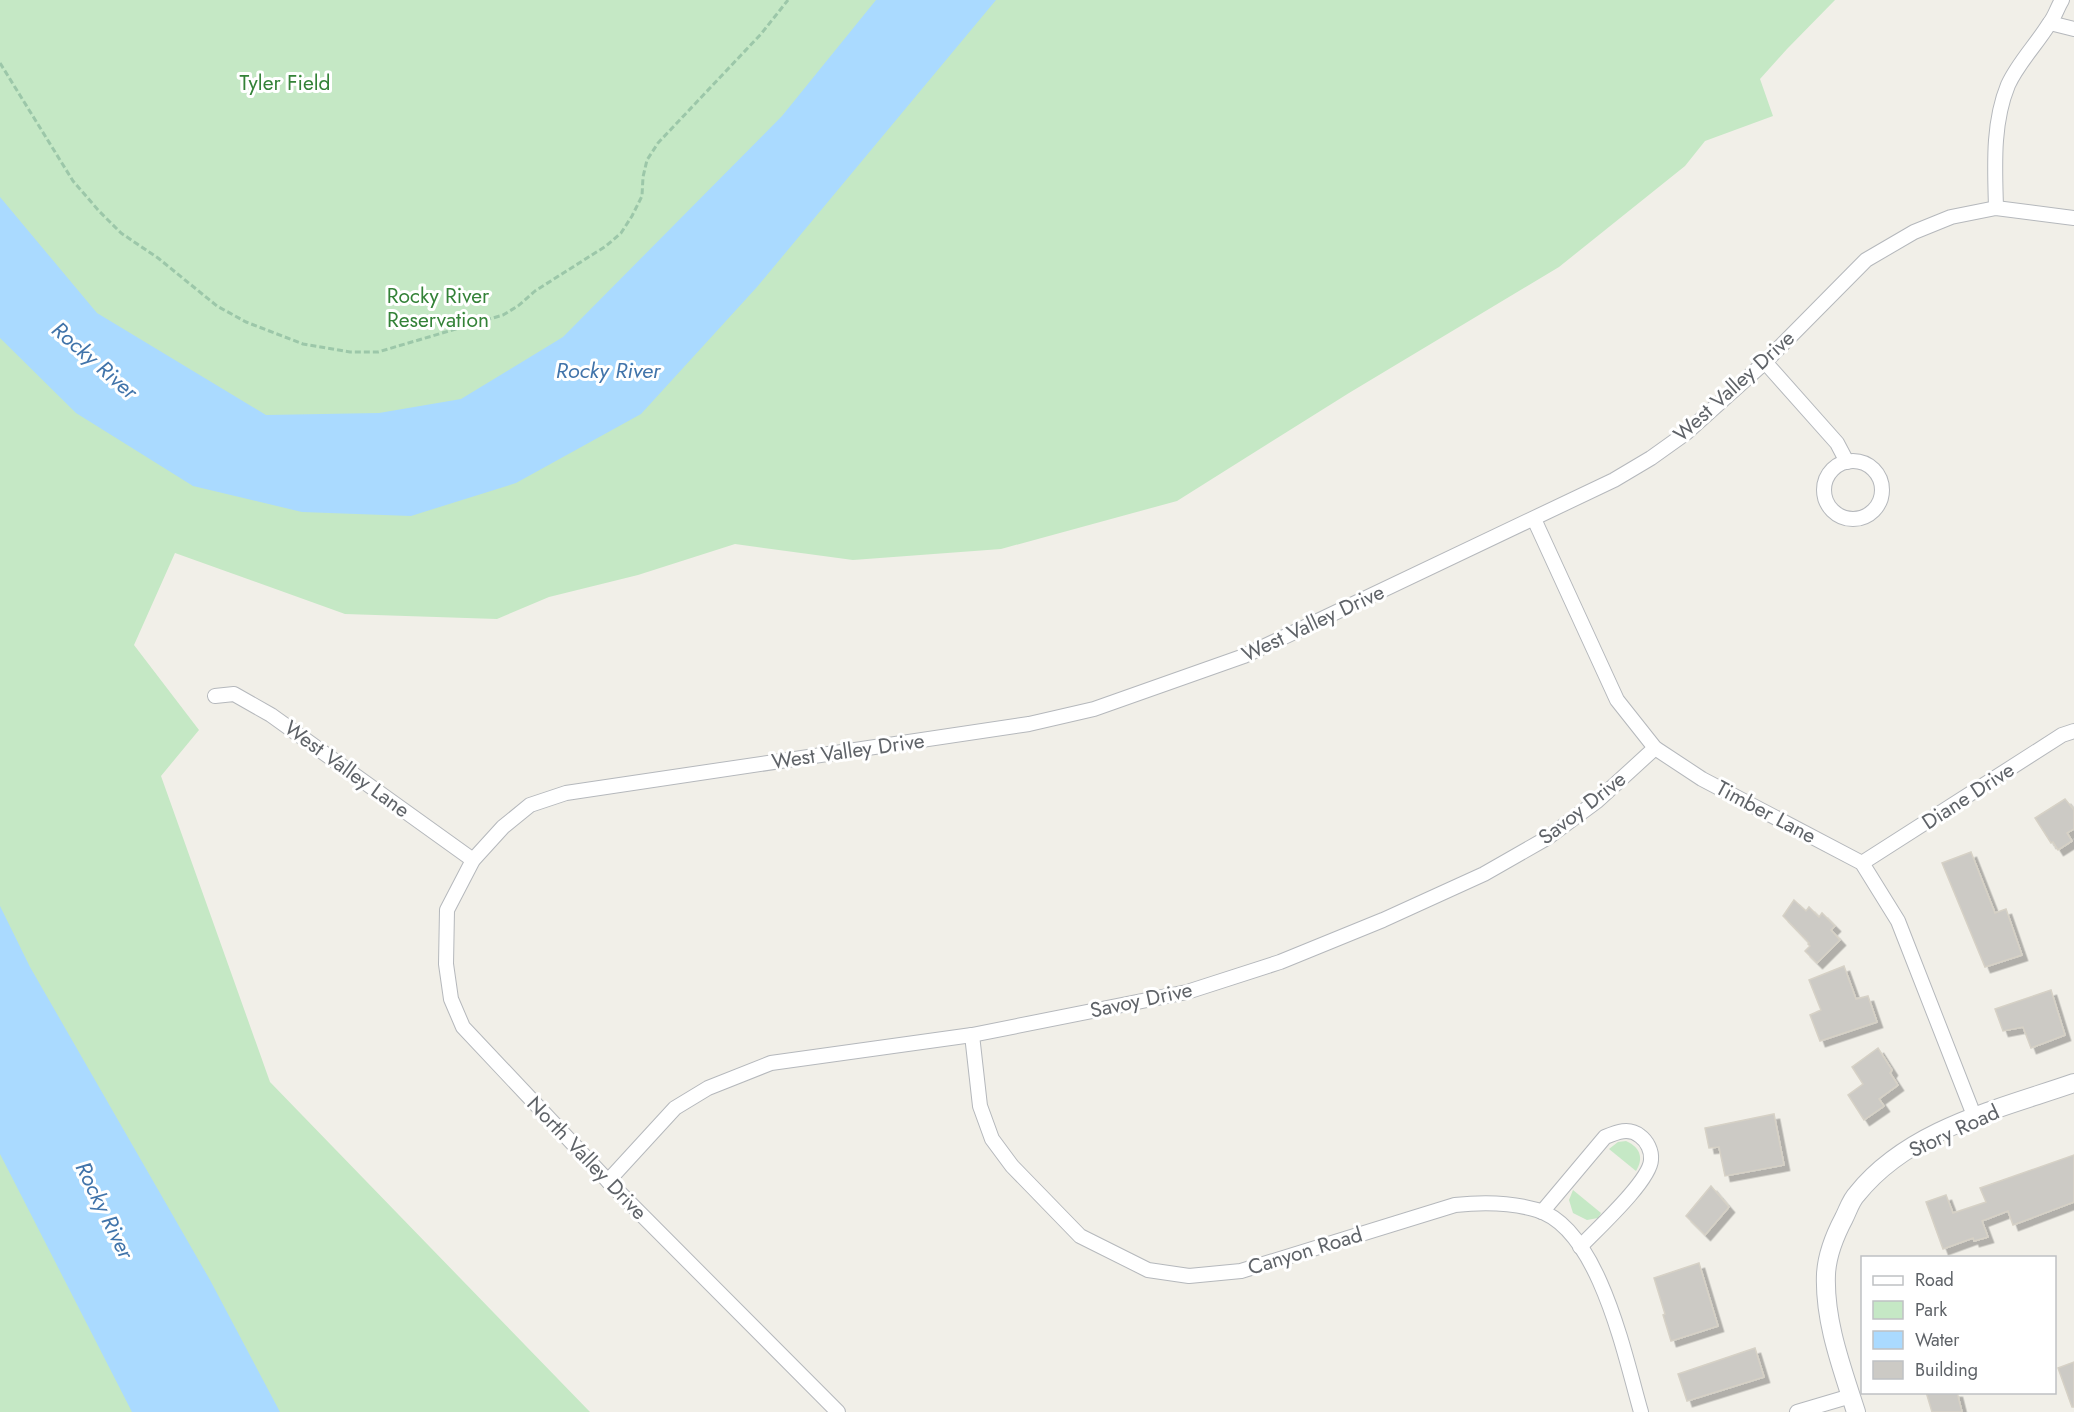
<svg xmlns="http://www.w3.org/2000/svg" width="2074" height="1412" font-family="Jost,sans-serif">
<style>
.green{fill:#c5e8c5}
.water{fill:#aadaff}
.building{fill:#cccac5;stroke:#d6d1c6;stroke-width:1.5;filter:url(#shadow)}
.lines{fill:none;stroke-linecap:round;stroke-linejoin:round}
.minor-casing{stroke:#b5b8bc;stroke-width:16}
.tertiary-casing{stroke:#b5b8bc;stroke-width:20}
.path{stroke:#9cc7a9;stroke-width:3;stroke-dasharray:6 3;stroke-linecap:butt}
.minor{stroke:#fff;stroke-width:14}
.tertiary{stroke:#fff;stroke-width:18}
.labels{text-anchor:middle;stroke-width:6;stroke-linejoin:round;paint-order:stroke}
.park-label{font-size:21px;fill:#348238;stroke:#fff}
.street-label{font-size:21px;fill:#5f6368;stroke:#fff}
.water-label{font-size:22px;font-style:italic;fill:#4174aa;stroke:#fff}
</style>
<defs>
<filter id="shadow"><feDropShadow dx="5.5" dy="5.5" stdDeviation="0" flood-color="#0004"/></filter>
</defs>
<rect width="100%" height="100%" fill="#f1efe8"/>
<g class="green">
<path d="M0,0h1835l-48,49 -27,30 13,37 -68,25 -20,25 -126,101 -210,126 -172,108 -176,48 -148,11 -118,-16 -97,31 -89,22 -52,22 -152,-5 -170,-61 -41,92 65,85 -38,46 109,306 320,330h-590z"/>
<path d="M1626,1141c14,6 18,17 10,30l-27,-22 9,-7z"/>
<path d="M1573,1190l28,23 -3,5 -11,2 -14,-7 -4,-13z"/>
</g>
<g class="water">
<path d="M876,0h120l-239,287 -116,127 -125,69 -105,33 -109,-4 -109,-26 -117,-73 -76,-75v-141l97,116 169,102 113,-2 82,-14 102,-62 219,-221z"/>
<path d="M0,906l30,61 180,313 70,132h-148l-132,-258z"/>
</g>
<g class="building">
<path d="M2065,799l9,11v19l-7,4 5,8 -14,9 -5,-8 -2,1 -16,-25z"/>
<path d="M1971,852l24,61 11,-4 16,46 -37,12 -43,-104z"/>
<path d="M1794,900l12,11 3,-4 10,10 3,-4 13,13 -4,4 9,10 -23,23 -12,-12 5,-5 -2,-2 1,-1 -26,-27z"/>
<path d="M1844,966l12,33 12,-3 9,26 -57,19 -10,-26 11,-5 -12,-30z"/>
<path d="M2051,990l14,45 -34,13 -8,-21 -20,4 -8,-22z"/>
<path d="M1878,1048l14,22 -2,3 8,12 -19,14 5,7 -20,14 -16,-25 15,-11 -11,-17z"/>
<path d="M1774,1114l10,51 -59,11 -6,-29 -10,1 -4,-20z"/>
<path d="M2074,1155v47l-61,23 -5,-14 -26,10 6,16 -14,4 -1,-3 -30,11 -17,-47 20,-7 7,18 33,-11 -6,-14z"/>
<path d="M1711,1186l18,21 -24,28 -19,-19z"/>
<path d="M1699,1263l19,63 -47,15 -8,-26 2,-1 -11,-36z"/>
<path d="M1755,1348l9,29 -77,24 -9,-27z"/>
<path d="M2074,1362v45h-2l-14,-39z"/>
<path d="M1926,1392h31l5,20h-30z"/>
</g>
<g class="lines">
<g class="minor-casing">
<g id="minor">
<path d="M2050,23l24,6"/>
<path d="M1996,208c-1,-40 -4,-84 12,-123 10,-22 28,-40 41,-61 6,-7 8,-16 13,-24"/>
<path d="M1765,362l72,81 10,19"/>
<circle cx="1853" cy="490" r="29"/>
<path d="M1534,519l83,181 38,48 47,31 160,84 36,58 77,197"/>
<path d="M215,696l19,-2 37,21 202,145"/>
<path d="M1862,863l200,-128 12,-4"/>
<path d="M972,1035l8,71 12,33 20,27 68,70 68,34 41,6 52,-5 214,-66c27,-3 55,-3 82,5 62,18 88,147 104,202"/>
<path d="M608,1181l67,-73 33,-20 63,-25 201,-28 215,-43 93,-30 103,-42 101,-46 63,-36 50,-37 58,-53"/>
<path d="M1542,1212l63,-75c12,-5 24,-10 35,-1 7,5 12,15 11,24 -1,21 -55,70 -71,87"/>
<path d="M838,1412l-230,-231 -145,-154 -12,-28 -5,-35 1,-54 26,-50 30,-33 27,-22 36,-12 463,-69 65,-15 150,-53 370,-176 37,-22 35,-25 79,-71 101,-102 48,-28 37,-15 45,-9 78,10"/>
<path d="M1797,1412l54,-16"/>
</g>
</g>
<g class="tertiary-casing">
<path id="tertiary" d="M1856,1412c-14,-44 -32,-91 -30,-138 1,-19 9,-39 18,-56 4,-8 7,-18 13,-24 52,-65 142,-85 217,-111"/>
</g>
<path class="path" d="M0,63l73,118 26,30 22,22 37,25 59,48 29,16 57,22 47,8h28l125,-37 15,-9 17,-15 71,-45 15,-13 11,-17 10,-20 1,-19 4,-17 11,-17 103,-109 27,-34"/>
<use href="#minor" class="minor"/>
<use href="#tertiary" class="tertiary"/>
</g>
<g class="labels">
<g class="park-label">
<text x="285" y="90">Tyler Field</text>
<text x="438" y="303">Rocky River<tspan x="438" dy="24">Reservation</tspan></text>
</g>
<g class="street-label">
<text transform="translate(1734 386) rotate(-42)" y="7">West Valley Drive</text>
<text transform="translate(1313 623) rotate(-25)" y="7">West Valley Drive</text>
<text transform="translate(848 751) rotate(-8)" y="7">West Valley Drive</text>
<text transform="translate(347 769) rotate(36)" y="7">West Valley Lane</text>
<text transform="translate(1968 796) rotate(-33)" y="7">Diane Drive</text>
<text transform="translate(1582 808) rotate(-38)" y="7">Savoy Drive</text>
<text transform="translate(1766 812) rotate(28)" y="7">Timber Lane</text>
<text transform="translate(1141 1000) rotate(-12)" y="7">Savoy Drive</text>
<text transform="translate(1954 1131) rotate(-25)" y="7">Story Road</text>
<text transform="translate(587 1158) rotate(46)" y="7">North Valley Drive</text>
<text transform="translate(1305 1251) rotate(-17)" y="7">Canyon Road</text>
</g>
<g class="water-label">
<text transform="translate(95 360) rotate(41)" y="8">Rocky River</text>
<text x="608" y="378">Rocky River</text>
<text transform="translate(105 1210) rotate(64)" y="8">Rocky River</text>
</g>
</g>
<rect x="1861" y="1256" width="195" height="138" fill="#ffffff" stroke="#bfc1c3" stroke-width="1.5"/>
<rect x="1873" y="1276" width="30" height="9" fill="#ffffff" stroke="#bfc1c3" stroke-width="1.5"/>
<text x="1915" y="1286" font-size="18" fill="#5f6368">Road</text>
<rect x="1873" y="1301" width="30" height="18" fill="#c5e8c5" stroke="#bfc1c3" stroke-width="1.5"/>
<text x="1915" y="1316" font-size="18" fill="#5f6368">Park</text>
<rect x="1873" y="1331" width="30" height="18" fill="#aadaff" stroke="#bfc1c3" stroke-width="1.5"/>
<text x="1915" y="1346" font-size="18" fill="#5f6368">Water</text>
<rect x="1873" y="1361" width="30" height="18" fill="#cccac5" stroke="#bfc1c3" stroke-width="1.5"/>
<text x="1915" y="1376" font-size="18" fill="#5f6368">Building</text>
</svg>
